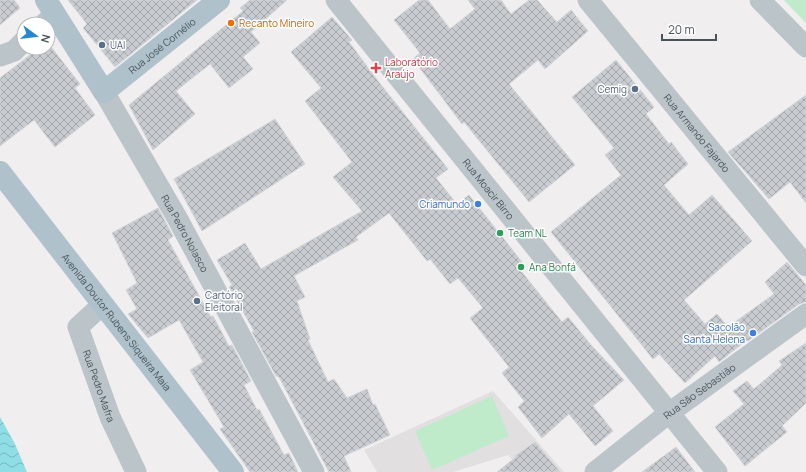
<svg xmlns="http://www.w3.org/2000/svg" width="806" height="472" font-family="Manrope,sans-serif">
<style>
.education{fill:#e1dfdf}
.grass{fill:#bfebca}
.water{fill:url(#water-waves)}
.building{fill:url(#building-cross-hatch);stroke:#d2d5d9}
.lines{fill:none;stroke-linecap:round;stroke-linejoin:round}
.minor{stroke:#bac4c9;stroke-width:21}
.major{stroke:#afc1cb;stroke-width:22}
.food-dot{fill:#e8710a;stroke:#fff;stroke-width:1.5}
.service-dot{fill:#5c6f8a;stroke:#fff;stroke-width:1.5}
.health-dot{fill:#e0444e;stroke:#fff;stroke-width:1.5}
.shop-dot{fill:#3f7fe0;stroke:#fff;stroke-width:1.5}
.leisure-dot{fill:#2e9e5b;stroke:#fff;stroke-width:1.5}
.labels{text-anchor:middle;stroke-width:3;stroke-linejoin:round;paint-order:stroke}
.food-label{font-size:10px;fill:#c56008;stroke:#fff;text-anchor:start}
.service-label{font-size:10px;fill:#4e5e75;stroke:#fff;text-anchor:start}
.street-label{font-size:10px;fill:#475359;stroke:#fff}
.health-label{font-size:10px;fill:#be3a42;stroke:#fff;text-anchor:start}
.shop-label{font-size:10px;fill:#366cbe;stroke:#fff;text-anchor:end}
.leisure-label{font-size:10px;fill:#27864d;stroke:#fff;text-anchor:start}
</style>
<defs>
<pattern id="water-waves" width="16" height="10" patternUnits="userSpaceOnUse"><rect width="16" height="10" fill="#8fdee5"/><path d="M0 5q4-4 8 0t8 0" fill="none" stroke="#77b7bd"/></pattern>
<pattern id="building-cross-hatch" width="8" height="8" patternUnits="userSpaceOnUse"><rect width="8" height="8" fill="#c8ccd0"/><path d="M0 0l8 8M0 8l8-8" fill="none" stroke="#a4a8ac"/></pattern>
</defs>
<rect width="100%" height="100%" fill="#f0eeee"/>
<path class="education" d="M493,391l71,81h-41l-15,-17 -55,17h-76l-13,-22z"/>
<g class="grass">
<path d="M784,0h22v23z"/>
<path d="M492,396l17,40 -77,34 -17,-39z"/>
</g>
<path class="water" d="M0,417l14,25 13,30h-27z"/>
<g class="building">
<path d="M0,0h14l6,8 -20,17z"/>
<path d="M68,0h129l-82,67 -32,-39 4,-4z"/>
<path d="M250,0h37l-36,32 9,11 -17,14 10,12 -24,19 -19,-24 -34,27 19,23 -42,36 -24,-45 114,-94 -3,-3z"/>
<path d="M419,0h9l22,29 25,-20 -7,-9h33l10,14 18,-14h8l20,22 14,-12 17,21 -43,38 -7,-9 -29,24 66,81 -46,37 -65,-80 -2,2 -49,-65 7,-6 -26,-33z"/>
<path d="M332,17l20,23 -3,2 29,39 70,88 -12,9 21,26 12,-9 57,72 -5,4 41,51 6,-5 23,28 33,35 -31,26 20,25 -18,15 -26,-32 -27,24 -24,-31 6,-6 -22,-28 7,-6 -39,-49 13,-10 -25,-30 -8,6 -20,-25 -3,2 -38,-48 -33,24 2,3 -64,36 11,21 -8,4 13,38 -2,1 20,42 6,-3 13,19 20,-9 6,16 2,-1 15,31 -46,21 7,16h-22l-50,-95 -3,-1 -24,-44 2,-1 -25,-44 3,-2 -15,-25 28,-17 16,26 101,-58 -29,-34 19,-15 -47,-61 16,-13 -30,-36z"/>
<path d="M48,43l32,41 -5,4 20,27 -40,32 -21,-27 -34,26v-68l39,-30h9z"/>
<path d="M616,60l38,47 -8,7 23,30 2,-2 17,22 -24,21 25,30 23,-20 40,46 -68,59 21,24 12,-10 11,13 46,-33 -9,-12 22,-20 19,23v17l-7,2 -51,37 -1,-1 -28,22 -4,-6 -30,27 -26,-29 -6,5 -102,-127 70,-57 -16,-20 9,-7 -42,-51z"/>
<path d="M806,95v108l-16,-21 -21,17 -41,-47z"/>
<path d="M275,119l30,45 -103,67 -28,-52z"/>
<path d="M158,208l15,28 -5,4 43,77 2,-1 16,30 3,-1 19,36 -7,4 13,25 2,-1 25,46 5,-2 9,19h-48l-30,-43 4,-2 -34,-57 13,-8 -24,-42 -31,18 -20,-24 9,-5 -11,-19 11,-7 -25,-50z"/>
<path d="M806,343v60l-24,23 5,6 -42,34 -30,-39 29,-23 -11,-13 14,-10 7,8 28,-24 -3,-4z"/>
<path d="M535,442l25,30h-63l19,-15 -1,-1z"/>
<path d="M676,447l19,25h-53z"/>
</g>
<g class="lines">
<g class="minor">
<path id="s1" d="M336,0l381,472"/>
<path id="s2" d="M588,0l218,266"/>
<path d="M760,0l46,47"/>
<path d="M44,24l11,-10"/>
<path d="M0,56l14,-5 10,-10"/>
<path id="s3" d="M104,92l72,124 138,256"/>
<path id="s4" d="M102,305l-24,22 32,90 26,55"/>
<path id="s5" d="M595,472l74,-59 137,-99"/>
</g>
<g class="major">
<path id="s6" d="M46,0l58,92 115,-92"/>
<path id="s7" d="M0,172l233,300"/>
</g>
</g>
<circle class="food-dot" cx="231" cy="23" r="4"/>
<g class="service-dot">
<circle cx="102" cy="45" r="4"/>
<circle cx="635" cy="89" r="4"/>
<circle cx="197" cy="301" r="4"/>
</g>
<path class="health-dot" d="M374 62h4v4h4v4h-4v4h-4v-4h-4v-4h4z"/>
<g class="shop-dot">
<circle cx="478" cy="204" r="4"/>
<circle cx="753" cy="333" r="4"/>
</g>
<g class="leisure-dot">
<circle cx="500" cy="233" r="4"/>
<circle cx="521" cy="267" r="4"/>
</g>
<g class="labels">
<g class="food-label">
<text x="239" y="27">Recanto Mineiro</text>
</g>
<g class="service-label">
<text x="110" y="49">UAI</text>
<text x="627" y="93" text-anchor="end">Cemig</text>
<text x="205" y="299">Cartório<tspan x="205" dy="12">Eleitoral</tspan></text>
</g>
<g class="street-label">
<text dy="4" stroke="none"><textPath href="#s6" startOffset="183">Rua José Cornélio</textPath></text>
<text dy="4" stroke="none"><textPath href="#s2" startOffset="172">Rua Armando Fajardo</textPath></text>
<text dy="4" stroke="none"><textPath href="#s1" startOffset="243">Rua Moacir Birro</textPath></text>
<text dy="4" stroke="none"><textPath href="#s3" startOffset="163">Rua Pedro Nolasco</textPath></text>
<text dy="4" stroke="none"><textPath href="#s7" startOffset="190">Avenida Doutor Rubens Siqueira Maia</textPath></text>
<text dy="4" stroke="none"><textPath href="#s4" startOffset="95">Rua Pedro Mafra</textPath></text>
<text dy="4" stroke="none"><textPath href="#s5" startOffset="132">Rua São Sebastião</textPath></text>
</g>
<g class="health-label">
<text x="385" y="66">Laboratório<tspan x="385" dy="12">Araújo</tspan></text>
</g>
<g class="shop-label">
<text x="470" y="208">Criamundo</text>
<text x="745" y="331">Sacolão<tspan x="745" dy="12">Santa Helena</tspan></text>
</g>
<g class="leisure-label">
<text x="508" y="237">Team NL</text>
<text x="529" y="271">Ana Bonfá</text>
</g>
</g>
<g transform="translate(36 36) rotate(105)"><circle r="19" fill="#ffffff" stroke="#b5babd"/>
<path d="M0-3L7 15L0 10L-7 15Z" fill="#2787d1"/>
<text y="-6" font-size="11" font-weight="bold" text-anchor="middle" fill="#475359">N</text>
</g>
<path d="M662 34v6h54v-6" fill="none" stroke="#475359" stroke-width="2"/>
<text x="668" y="34" font-size="12" fill="#475359" stroke="#ffffff" stroke-width="3" paint-order="stroke">20 m</text>
</svg>
